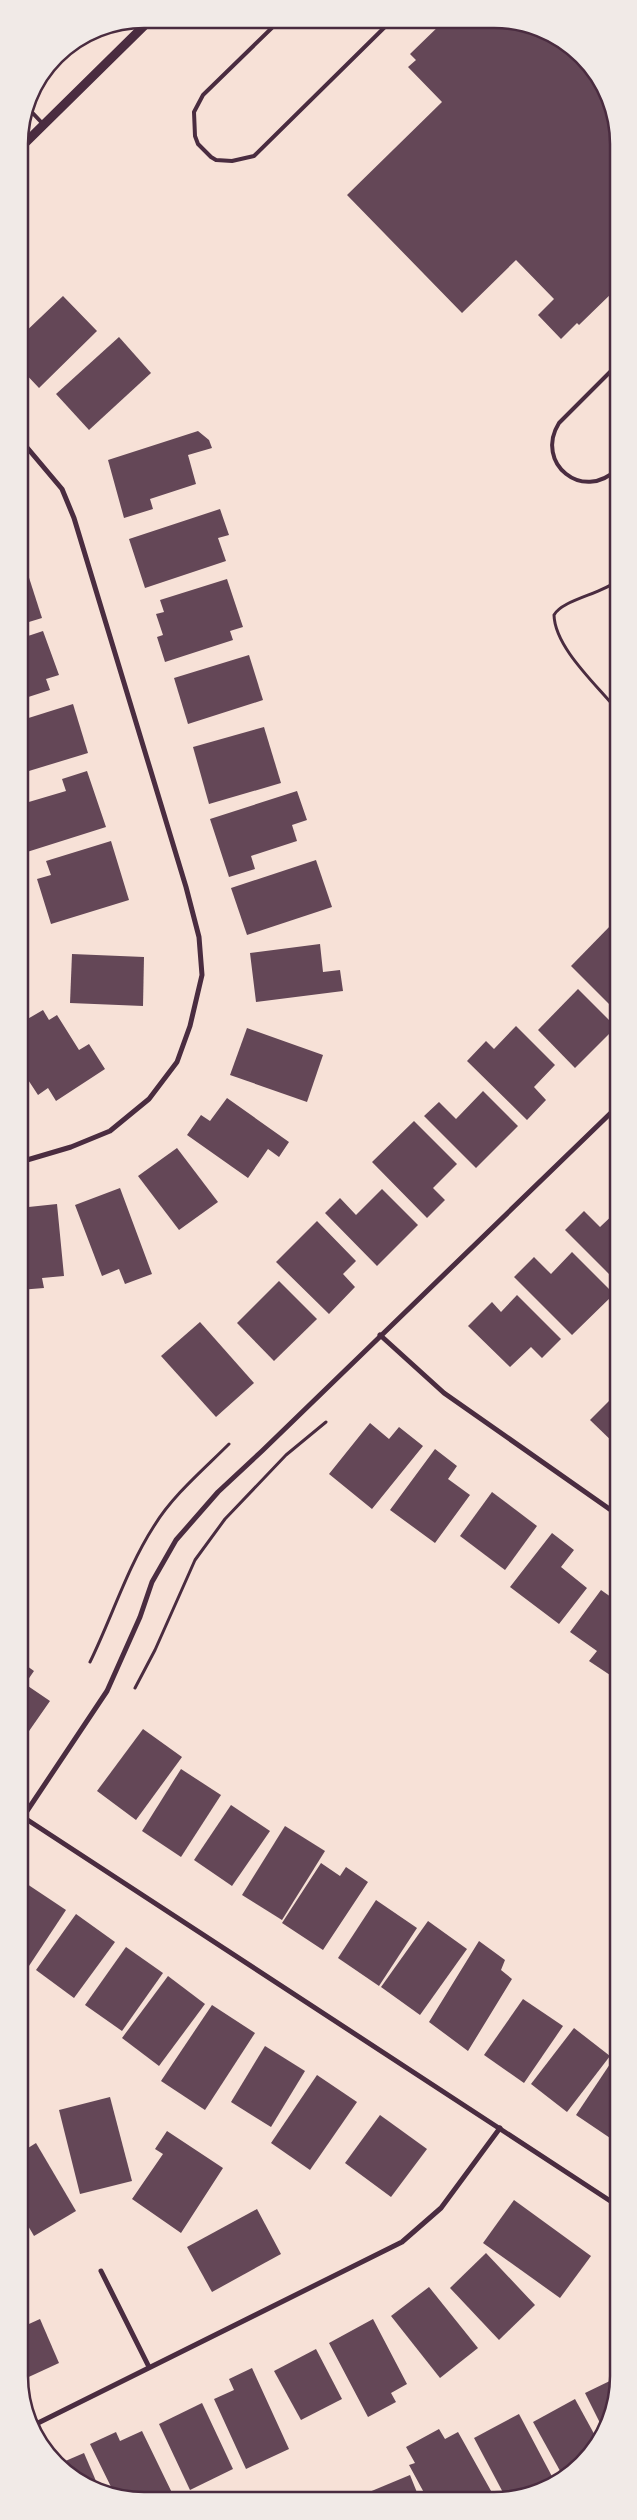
<svg xmlns="http://www.w3.org/2000/svg" width="637" height="2520" font-family="'Golos Text',sans-serif">
<style>
.building{fill:#644757}
.lines{fill:none;stroke-linecap:round;stroke-linejoin:round}
.path{stroke:#4a2c40;stroke-width:3}
.service{stroke:#4a2c40;stroke-width:4}
.minor{stroke:#4a2c40;stroke-width:5}
.tertiary{stroke:#4a2c40;stroke-width:9}
.rim{fill:none;stroke:#4a2c40;stroke-width:2.5}
</style>
<rect width="100%" height="100%" fill="#f7e1d7"/>
<g class="building">
<path d="M444,21h71l5,6 4,-3 31,11 32,26 30,66v166l-2,-3 -36,35 -2,-2 -16,16 -23,-24 16,-16 -38,-39 -54,53 -115,-118 95,-93 -34,-35 8,-7 -6,-6z"/>
<path d="M19,262l10,10 -10,9z"/>
<path d="M63,296l34,35 -58,57 -18,-19 6,-6 -8,-7v-18z"/>
<path d="M119,337l32,36 -62,57 -33,-36z"/>
<path d="M198,431l11,9 3,8 -24,7 8,29 -46,15 3,10 -29,9 -16,-58z"/>
<path d="M220,509l9,26 -11,3 8,23 -81,27 -16,-49z"/>
<path d="M23,559l19,59 -23,7v-65z"/>
<path d="M227,579l16,48 -13,4 3,9 -68,22 -8,-25 6,-2 -7,-21 8,-2 -4,-12z"/>
<path d="M43,631l16,44 -13,4 4,11 -31,10v-61z"/>
<path d="M249,655l14,45 -75,24 -14,-46z"/>
<path d="M73,704l15,49 -69,21v-53z"/>
<path d="M264,727l17,56 -72,21 -16,-57z"/>
<path d="M87,771l19,56 -79,25 -8,-26 8,-5 -5,-17 44,-13 -4,-12z"/>
<path d="M297,791l10,29 -15,5 5,16 -46,15 4,13 -26,8 -19,-58z"/>
<path d="M111,841l18,59 -78,24 -14,-45 14,-4 -5,-14z"/>
<path d="M316,860l16,47 -85,28 -16,-47z"/>
<path d="M613,923l4,4v85l-46,-46z"/>
<path d="M320,944l3,28 17,-2 3,21 -87,11 -6,-49z"/>
<path d="M72,954l72,3 -1,49 -73,-3z"/>
<path d="M578,989l38,38 -41,41 -37,-38z"/>
<path d="M43,1010l6,10 8,-5 22,35 10,-6 16,25 -49,32 -8,-13 -10,7 -19,-29v-42z"/>
<path d="M516,1026l39,39 -21,22 12,13 -19,20 -60,-59 19,-20 8,8z"/>
<path d="M247,1028l76,27 -16,47 -77,-27z"/>
<path d="M483,1091l35,35 -42,42 -52,-52 15,-14 17,17z"/>
<path d="M227,1098l62,44 -10,15 -11,-8 -20,29 -61,-43 14,-20 9,6z"/>
<path d="M414,1121l43,43 -24,24 12,12 -18,18 -55,-56z"/>
<path d="M177,1148l41,54 -39,28 -41,-54z"/>
<path d="M120,1188l32,86 -27,10 -6,-15 -17,7 -27,-71z"/>
<path d="M382,1189l36,36 -41,41 -52,-53 15,-15 16,17z"/>
<path d="M57,1204l7,72 -22,2 2,10 -25,2v-82z"/>
<path d="M618,1210v73l-53,-53 19,-19 16,16z"/>
<path d="M317,1221l39,40 -13,13 12,13 -26,27 -53,-52z"/>
<path d="M572,1252l42,42 -42,41 -58,-58 20,-20 17,17z"/>
<path d="M279,1281l38,38 -43,42 -37,-38z"/>
<path d="M517,1295l44,44 -19,19 -11,-11 -21,20 -42,-41 24,-24 9,10z"/>
<path d="M200,1322l54,61 -38,34 -55,-61z"/>
<path d="M618,1392v55l-28,-27z"/>
<path d="M370,1423l19,16 10,-12 24,19 -51,63 -43,-35z"/>
<path d="M435,1449l22,17 -9,13 22,16 -35,48 -45,-33z"/>
<path d="M492,1492l45,34 -32,44 -45,-34z"/>
<path d="M552,1533l22,17 -13,17 26,21 -28,36 -49,-37z"/>
<path d="M601,1590l17,12v61l-8,12 -21,-14 8,-10 -27,-19z"/>
<path d="M20,1661l14,10 -9,13 25,17 -30,43z"/>
<path d="M143,1729l39,28 -46,63 -39,-29z"/>
<path d="M181,1769l40,26 -40,62 -39,-26z"/>
<path d="M231,1805l39,26 -38,55 -38,-26z"/>
<path d="M285,1826l40,25 -43,69 -40,-25z"/>
<path d="M321,1863l19,13 6,-9 22,15 -45,68 -41,-27z"/>
<path d="M27,1884l39,26 -41,62 -5,-4v-73z"/>
<path d="M376,1900l41,28 -38,58 -41,-28z"/>
<path d="M76,1914l39,28 -41,56 -38,-28z"/>
<path d="M428,1921l39,28 -47,66 -39,-28z"/>
<path d="M479,1941l26,19 -4,10 11,9 -44,72 -39,-29z"/>
<path d="M126,1947l37,26 -41,58 -37,-26z"/>
<path d="M168,1976l37,28 -46,62 -37,-28z"/>
<path d="M523,1999l40,27 -39,57 -40,-28z"/>
<path d="M212,2005l43,28 -50,77 -44,-29z"/>
<path d="M574,2028l36,28 -43,56 -36,-28z"/>
<path d="M265,2046l40,25 -34,56 -40,-25z"/>
<path d="M618,2052v88l-2,2 -40,-27z"/>
<path d="M317,2075l40,27 -47,68 -39,-27z"/>
<path d="M110,2097l22,84 -52,13 -21,-84z"/>
<path d="M380,2115l47,34 -36,48 -46,-34z"/>
<path d="M167,2131l56,37 -42,65 -49,-34 31,-45 -8,-5z"/>
<path d="M36,2143l40,68 -42,25 -14,-24v-59z"/>
<path d="M514,2200l77,56 -31,42 -77,-55z"/>
<path d="M257,2209l24,45 -69,38 -25,-45z"/>
<path d="M20,2253h4l1,48h-5z"/>
<path d="M486,2253l49,52 -36,35 -49,-52z"/>
<path d="M429,2287l49,61 -38,30 -49,-62z"/>
<path d="M40,2319l19,44 -39,18v-53z"/>
<path d="M373,2319l34,65 -16,9 5,9 -28,15 -39,-74z"/>
<path d="M316,2349l26,50 -41,21 -27,-49z"/>
<path d="M252,2368l37,81 -43,20 -32,-70 20,-9 -5,-11z"/>
<path d="M618,2377l-9,47 -5,7 -19,-38z"/>
<path d="M575,2399l23,42 -11,18 -23,19 -31,-56z"/>
<path d="M202,2403l31,66 -43,21 -31,-66z"/>
<path d="M519,2414l37,70 -49,16 -33,-62z"/>
<path d="M439,2429l6,10 13,-7 37,66 -67,2 -19,-35 6,-2 -9,-16z"/>
<path d="M142,2431l33,68 -59,-2 -26,-53 26,-12 4,9z"/>
<path d="M84,2453l15,35 -43,-23z"/>
<path d="M410,2475l10,25h-56l-2,-5z"/>
<path d="M347,2494l4,6h-14z"/>
</g>
<g class="lines">
<g class="path">
<path d="M617,581c-16,13 -55,19 -63,34 1,33 43,70 63,95"/>
<path d="M90,1662c22,-45 37,-94 64,-136 19,-31 49,-56 75,-82"/>
<path d="M135,1688l20,-38 40,-90 30,-41 61,-64 40,-33"/>
</g>
<g class="service">
<path d="M280,20l-77,75 -9,17 1,24 3,8 13,13 5,3 16,1 22,-5 138,-136"/>
<path d="M26,106l17,18"/>
<path d="M617,365l-58,58c-25,40 24,80 58,46"/>
</g>
<g class="minor">
<path d="M19,438l43,51 12,29 112,369 13,50 3,38 -12,51 -13,36 -28,37 -39,32 -39,16 -44,13h-8"/>
<path d="M380,1335l64,58 174,122"/>
<path d="M20,1815l598,391"/>
<path d="M23,1817l84,-126 33,-74 12,-35 24,-42 42,-48 44,-41 356,-345"/>
<path d="M101,2271l48,96"/>
<path d="M30,2427l372,-185 39,-34 59,-80"/>
</g>
<path class="tertiary" d="M19,149l132,-130"/>
</g>
<path d="M0 0H637V2520H0ZM144 28H494A116 116 0 0 1 610 144V2376A116 116 0 0 1 494 2492H144A116 116 0 0 1 28 2376V144A116 116 0 0 1 144 28Z" fill="#f1eae7" fill-rule="evenodd"/>
<path class="rim" d="M144 28H494A116 116 0 0 1 610 144V2376A116 116 0 0 1 494 2492H144A116 116 0 0 1 28 2376V144A116 116 0 0 1 144 28Z"/>
</svg>
